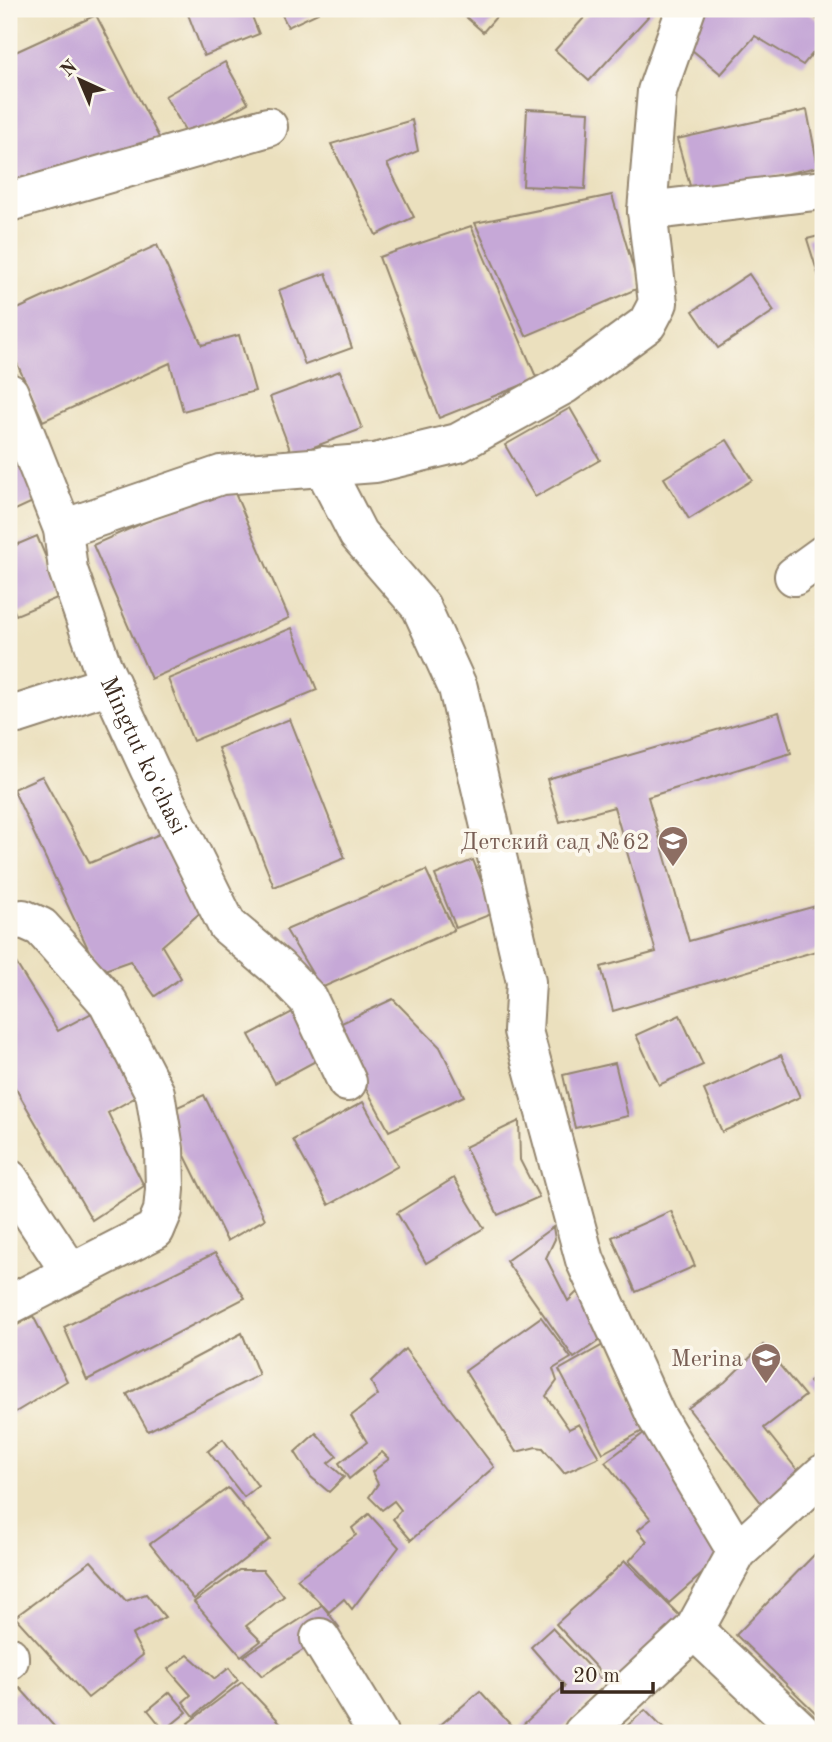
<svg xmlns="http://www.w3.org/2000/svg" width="832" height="1742" font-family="'Old Standard TT',serif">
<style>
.building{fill:#c6a8d7}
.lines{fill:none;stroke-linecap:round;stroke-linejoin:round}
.minor-casing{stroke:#93856e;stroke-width:42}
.minor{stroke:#fff;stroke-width:38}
.labels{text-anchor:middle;stroke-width:7;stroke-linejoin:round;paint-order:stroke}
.street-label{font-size:24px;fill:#3b2a1e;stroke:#fbf7ec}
.education-label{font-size:24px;fill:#785e54;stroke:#fbf7ec;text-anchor:end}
</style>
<rect width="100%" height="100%" fill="#fbf7ec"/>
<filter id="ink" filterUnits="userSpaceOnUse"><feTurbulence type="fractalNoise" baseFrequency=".0143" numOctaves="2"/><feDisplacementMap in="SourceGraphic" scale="14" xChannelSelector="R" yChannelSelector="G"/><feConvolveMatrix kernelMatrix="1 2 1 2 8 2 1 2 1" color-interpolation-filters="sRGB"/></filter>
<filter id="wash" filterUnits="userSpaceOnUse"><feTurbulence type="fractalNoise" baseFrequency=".00686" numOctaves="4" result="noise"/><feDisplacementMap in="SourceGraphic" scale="28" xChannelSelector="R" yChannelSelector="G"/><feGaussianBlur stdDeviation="1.57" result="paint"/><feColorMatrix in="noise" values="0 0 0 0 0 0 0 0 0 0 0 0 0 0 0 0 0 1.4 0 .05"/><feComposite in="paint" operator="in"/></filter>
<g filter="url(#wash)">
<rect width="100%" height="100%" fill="#ebe0be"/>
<g id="blocks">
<g class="building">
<path d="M186,9h63l10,25 -55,22z"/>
<path d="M279,9h38l1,4 -30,14z"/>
<path d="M457,9h46l-20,23z"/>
<path d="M592,9h63l-66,72 -34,-31z"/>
<path d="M705,9h97l21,14v18l-20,24 -48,-29 -34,38 -41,-34z"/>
<path d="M96,15l70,136 -157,37v-133z"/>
<path d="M225,62l23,41 -59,34 -24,-41z"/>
<path d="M527,109l62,3 -4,77 -62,-3z"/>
<path d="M807,110l11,57 -126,26 -15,-54z"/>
<path d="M412,120l6,31 -31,13 27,53 -38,18 -45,-91z"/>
<path d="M612,195l27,93 -113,48 -51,-113z"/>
<path d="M471,226l66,153 -98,39 -60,-161z"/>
<path d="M823,235v55l-16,-51z"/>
<path d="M157,245l45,100 37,-10 16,56 -72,20 -13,-48 -127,58 -34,-75v-33z"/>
<path d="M326,273l26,75 -47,17 -26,-75z"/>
<path d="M749,274l25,37 -56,37 -25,-37z"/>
<path d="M340,371l22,58 -70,26 -22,-58z"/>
<path d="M570,408l30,52 -65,37 -30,-52z"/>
<path d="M727,440l25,40 -63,39 -25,-41z"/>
<path d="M16,453l21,47 -28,13v-57z"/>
<path d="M231,484l58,134 -138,61 -58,-134z"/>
<path d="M37,536l25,60 -46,19 -7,-16v-51z"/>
<path d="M292,628l25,62 -124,51 -25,-62z"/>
<path d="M779,712l12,41 -143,44 41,144 134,-37v45l-210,62 -12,-44 55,-15 -42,-145 -54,15 -13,-43z"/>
<path d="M290,719l55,139 -71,29 -56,-139z"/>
<path d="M42,776l48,87 72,-30 40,78 -40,35 19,32 -26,18 -25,-35 -31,11 -86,-183z"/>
<path d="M473,860l21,53 -38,15 -21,-53z"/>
<path d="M426,870l28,60 -133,58 -35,-58z"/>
<path d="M11,955l47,76 45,-24 47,82 -42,24 36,73 -52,34 -83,-143z"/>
<path d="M393,999l47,48 24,49 -75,35 -56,-104z"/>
<path d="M298,1009l25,48 -48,26 -26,-48z"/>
<path d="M680,1015l23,50 -44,20 -23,-50z"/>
<path d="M781,1055l19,42 -78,35 -18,-42z"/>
<path d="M615,1063l13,53 -53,12 -12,-53z"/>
<path d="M204,1095l61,124 -38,22 -63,-128z"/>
<path d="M363,1102l35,64 -69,39 -36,-65z"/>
<path d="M519,1121l1,39 19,37 -41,18 -33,-68z"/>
<path d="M454,1178l30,50 -58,35 -29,-50z"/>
<path d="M671,1211l24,55 -59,26 -24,-55z"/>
<path d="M553,1227l2,12 -9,19 22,43 14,-14 28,46 -36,25 -68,-97z"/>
<path d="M215,1253l30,45 -158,82 -23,-53z"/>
<path d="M33,1316l34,65 -58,35v-86z"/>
<path d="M541,1317l30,41 -18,11 4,12 -11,15 23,33 10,-5 20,33 -35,16 -21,-25 -7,-1 -20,5 -51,-81z"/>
<path d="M242,1333l17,42 -111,56 -21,-37z"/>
<path d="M605,1344l41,85 -43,24 -44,-83z"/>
<path d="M763,1345l42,51 -41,32 38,48 -39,29 -75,-97 37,-26z"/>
<path d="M405,1349l89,118 -83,73 -18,-21 8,-9 -7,-9 -12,9 -13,-13 9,-13 -6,-12 17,-13 -7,-7 -33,27 -10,-16 28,-21 -16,-26 27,-21 -7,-13z"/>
<path d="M823,1366v32l-14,-16z"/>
<path d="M648,1430l73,127 -52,46 -40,-42 18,-20 -9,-11 13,-11 -46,-57z"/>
<path d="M316,1433l21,23 -9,7 16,14 -15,15 -18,-15 -16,-25z"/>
<path d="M223,1439l35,47 -14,11 -36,-46z"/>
<path d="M228,1488l42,51 -76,60 -44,-55z"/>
<path d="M369,1514l30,33 -47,62 -8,-10 -15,13 -32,-33 59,-44 -4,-7z"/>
<path d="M816,1553l7,7v160l-87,-85z"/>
<path d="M91,1561l35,40 20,-7 19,23 -33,18 11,20 -55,43 -73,-81z"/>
<path d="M625,1561l57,57 -69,68 -57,-62z"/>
<path d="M239,1570h24l21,26 -38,30 15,15 -20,15 -47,-54z"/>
<path d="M322,1605l17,22 -77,49 -18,-20z"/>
<path d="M552,1628l55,58 -50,47h-37l-3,-3 48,-44 -34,-39z"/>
<path d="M188,1655l27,24 14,-11 9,12 -44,36 -11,-14 8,-7 -23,-26z"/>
<path d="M242,1682l48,51h-94l-8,-10z"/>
<path d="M20,1688l40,45h-51v-35z"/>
<path d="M480,1691l38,42h-87z"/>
<path d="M170,1692l17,20 -22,18 2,3h-16l9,-8 -12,-15z"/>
<path d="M645,1710l23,23h-49z"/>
</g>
</g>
</g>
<g filter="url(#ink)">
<use href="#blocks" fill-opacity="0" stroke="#93856e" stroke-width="2"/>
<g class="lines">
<g class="minor-casing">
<g id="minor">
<path d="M9,202l259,-75"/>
<path d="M647,211l176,-21"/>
<path id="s1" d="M9,393l54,136 5,41 34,96 48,104 77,155 51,43 30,31 39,83"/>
<path d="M323,466l35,68 63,73 37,81 68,294 -3,49 62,229 71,156 81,136"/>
<path d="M63,529l158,-54 154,-12 83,-20 107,-59 82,-60 11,-21 -11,-92 10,-120 29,-82"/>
<path d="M794,576l29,-21"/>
<path d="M9,712l9,2 93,-30"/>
<path d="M9,921l14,-2 18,8 67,75 47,91 9,56 1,40 -2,22 -8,19 -146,75"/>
<path d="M9,1179l62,94"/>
<path d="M694,1630l109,103"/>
<path d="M320,1638l58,95"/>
<path d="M9,1656v4"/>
<path d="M583,1733l111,-103 43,-78 86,-78"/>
</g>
</g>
<use href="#minor" class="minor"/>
</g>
</g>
<defs>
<g id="school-pin" transform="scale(1.575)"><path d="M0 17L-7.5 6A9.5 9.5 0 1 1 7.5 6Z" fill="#8d6e63" stroke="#fbf7ec"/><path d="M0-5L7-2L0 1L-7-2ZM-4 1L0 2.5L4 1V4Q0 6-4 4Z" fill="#fff"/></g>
</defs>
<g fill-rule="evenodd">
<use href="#school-pin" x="673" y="841"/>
<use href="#school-pin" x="766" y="1358"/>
</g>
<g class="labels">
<g class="street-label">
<text dy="8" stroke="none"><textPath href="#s1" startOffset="388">Mingtut ko'chasi</textPath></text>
</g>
<g class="education-label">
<text x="650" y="849">Детский сад №62</text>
<text x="743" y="1366">Merina</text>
</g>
</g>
<rect width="832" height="1742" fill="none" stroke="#fbf7ec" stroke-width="35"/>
<g transform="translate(80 80) rotate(316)" stroke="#fbf7ec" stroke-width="5" paint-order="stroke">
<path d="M0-5L12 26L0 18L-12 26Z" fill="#3b2a1e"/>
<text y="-10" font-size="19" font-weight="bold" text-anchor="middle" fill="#3b2a1e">N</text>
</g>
<path d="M562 1682v10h91v-10" fill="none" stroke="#3b2a1e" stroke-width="3.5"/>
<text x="573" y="1682" font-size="21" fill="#3b2a1e" stroke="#fbf7ec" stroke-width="5" paint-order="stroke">20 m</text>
</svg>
